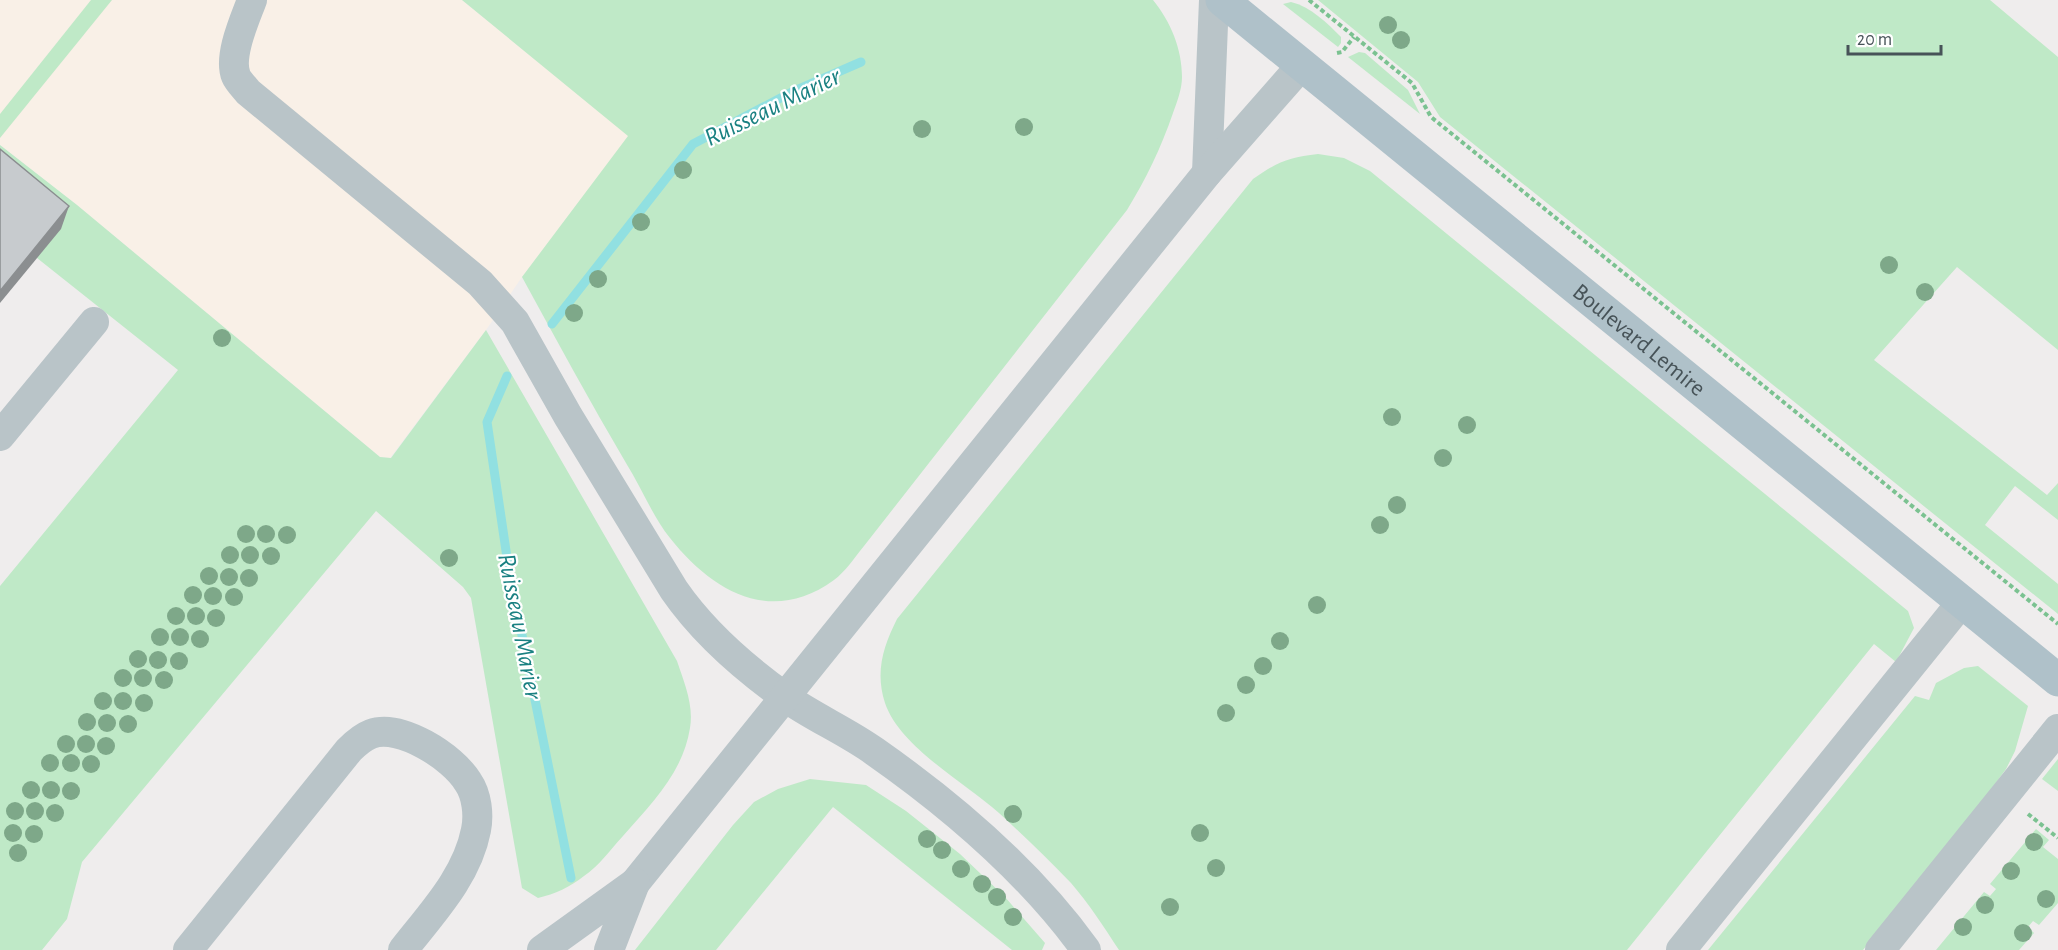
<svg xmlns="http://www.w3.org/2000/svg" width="2058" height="950" font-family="'Alegreya Sans',sans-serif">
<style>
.commercial{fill:#f9f0e7}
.green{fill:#bfe9c7}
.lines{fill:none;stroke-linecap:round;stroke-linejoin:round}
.stream{stroke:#91e0e1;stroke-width:9}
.path{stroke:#7bc291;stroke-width:4;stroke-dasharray:4.5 3;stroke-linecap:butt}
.minor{stroke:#b9c4c8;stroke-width:30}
.major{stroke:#afc1c9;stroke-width:33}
.tree{fill:#7ea889}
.shaded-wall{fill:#8b8e90}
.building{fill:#c7cbce;stroke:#8b8e90;stroke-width:1.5}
.labels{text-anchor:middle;stroke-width:4.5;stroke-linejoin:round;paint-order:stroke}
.street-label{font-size:24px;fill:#475358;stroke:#fff}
.water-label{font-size:26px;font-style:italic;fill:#1a8182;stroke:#fff}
</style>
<rect width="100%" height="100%" fill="#efeded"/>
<path class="commercial" d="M0,0h462l167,136 -107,141 -36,53 -96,128 -10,-1 -303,-252 -77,-60z"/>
<g class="green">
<path d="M91,0h21l-112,138v-24z"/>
<path d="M462,0h691c18,22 29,49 29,77 0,12 -5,25 -9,36 -12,35 -27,66 -46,97l-263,336c-9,11 -19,26 -30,34 -63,46 -122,11 -164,-42 -17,-21 -29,-51 -44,-75 -36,-61 -70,-124 -104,-186l106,-141z"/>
<path d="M1318,0h672l68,57v293l-101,-83 -83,93 173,135 11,-12v37l-43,-34 -30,39 73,59v30l-618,-497 -22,-35z"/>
<path d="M1291,2c20,5 36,21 50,35v6l-3,4 -55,-43z"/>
<path d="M1359,52l6,1 43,37 12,24 -72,-57z"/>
<path d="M0,145l77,60 303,252 11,1 95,-128 191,331c7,21 17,44 13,67 -7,45 -39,76 -67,108 -13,14 -24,30 -39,40 -14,11 -29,18 -46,22l-16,-10 -51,-290 -8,-11 -87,-76 -294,351 -15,57 -25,31h-42v-364l178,-216 -141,-112 -37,-80z"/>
<path d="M1318,154l26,4 26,13 538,440 6,17 -18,34 -22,-18 -247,306h-508c-15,-23 -30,-46 -48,-67 -23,-24 -48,-48 -72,-70 -35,-31 -99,-66 -114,-110 -10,-31 -2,-56 12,-84l356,-440c24,-17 36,-22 65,-25z"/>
<path d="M1978,666l50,40 -13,45 -9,18 -52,71 -91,110h-155l207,-254 14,4 7,-17 28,-15z"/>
<path d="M2058,759v32l-16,-12z"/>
<path d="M810,779l56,6 40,26 54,43 45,43 40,46 -3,7h-30l-179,-143 -117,143h-81l98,-125 21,-23 24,-13z"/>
<path d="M2036,829l13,11 -6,7 15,12v44l-19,22 -6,-4 -5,6 6,6 -15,17h-83l48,-58 6,4 6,-7 -6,-5z"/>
</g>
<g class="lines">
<g class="stream">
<path d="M552,324l141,-180 99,-52 69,-30"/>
<path d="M507,376l-20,46 22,149 62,307"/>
</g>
<g class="path">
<path d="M1309,0l103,83 19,34 627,507"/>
<path d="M1337,53l5,-1 12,-15"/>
<path d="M2028,814l30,24"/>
</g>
<g class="minor">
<path d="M252,0c-7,19 -24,56 -16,76 2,5 8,11 12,16l232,191 35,39 53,94 106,174c29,42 69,77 111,107 28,20 61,34 89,54 80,56 155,120 212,199"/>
<path d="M1207,173l7,-173"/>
<path d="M0,436l94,-114"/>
<path d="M635,883l572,-710 94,-107"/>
<path d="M188,950l161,-200c6,-6 14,-13 22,-16 29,-11 82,23 97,48 9,13 11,33 8,48 -9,47 -45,84 -73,120"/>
<path d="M542,950l93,-67 -26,67"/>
<path d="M1681,950l281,-348"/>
<path d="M1880,950l178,-221"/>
</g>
<path class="major" id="s1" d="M1222,0l836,680"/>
</g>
<g class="tree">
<circle cx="1388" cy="25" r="9"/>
<circle cx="1401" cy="40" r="9"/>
<circle cx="1024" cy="127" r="9"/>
<circle cx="922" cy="129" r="9"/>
<circle cx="683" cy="170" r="9"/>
<circle cx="641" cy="222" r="9"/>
<circle cx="1889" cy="265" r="9"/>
<circle cx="598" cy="279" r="9"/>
<circle cx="1925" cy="292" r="9"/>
<circle cx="574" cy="313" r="9"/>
<circle cx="222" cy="338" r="9"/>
<circle cx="1392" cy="417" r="9"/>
<circle cx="1467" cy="425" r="9"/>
<circle cx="1443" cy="458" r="9"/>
<circle cx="1397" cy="505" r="9"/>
<circle cx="1380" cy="525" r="9"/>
<circle cx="246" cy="534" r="9"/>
<circle cx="266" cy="534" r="9"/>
<circle cx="287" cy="535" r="9"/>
<circle cx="230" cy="555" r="9"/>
<circle cx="250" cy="555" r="9"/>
<circle cx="271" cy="556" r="9"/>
<circle cx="449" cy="558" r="9"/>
<circle cx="209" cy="576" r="9"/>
<circle cx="229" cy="577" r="9"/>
<circle cx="249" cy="578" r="9"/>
<circle cx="193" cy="595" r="9"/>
<circle cx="213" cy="596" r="9"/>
<circle cx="234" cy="597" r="9"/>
<circle cx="1317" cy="605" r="9"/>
<circle cx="176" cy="616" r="9"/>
<circle cx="196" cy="616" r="9"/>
<circle cx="216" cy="618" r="9"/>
<circle cx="160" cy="637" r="9"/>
<circle cx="180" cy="637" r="9"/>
<circle cx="200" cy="639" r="9"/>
<circle cx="1280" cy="641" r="9"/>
<circle cx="138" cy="659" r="9"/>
<circle cx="158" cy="660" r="9"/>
<circle cx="179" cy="661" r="9"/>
<circle cx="1263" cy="666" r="9"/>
<circle cx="123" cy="678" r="9"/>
<circle cx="143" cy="678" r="9"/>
<circle cx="164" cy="680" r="9"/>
<circle cx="1246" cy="685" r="9"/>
<circle cx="103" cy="701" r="9"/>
<circle cx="123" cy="701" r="9"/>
<circle cx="144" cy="703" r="9"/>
<circle cx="1226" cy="713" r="9"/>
<circle cx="87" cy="722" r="9"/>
<circle cx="107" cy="723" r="9"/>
<circle cx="128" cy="724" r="9"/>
<circle cx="66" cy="744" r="9"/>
<circle cx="86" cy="744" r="9"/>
<circle cx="106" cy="746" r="9"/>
<circle cx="50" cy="763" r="9"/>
<circle cx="71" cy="763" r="9"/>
<circle cx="91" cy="764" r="9"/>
<circle cx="31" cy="790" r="9"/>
<circle cx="51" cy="790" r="9"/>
<circle cx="71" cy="791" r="9"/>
<circle cx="15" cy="811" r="9"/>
<circle cx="35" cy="811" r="9"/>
<circle cx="55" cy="813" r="9"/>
<circle cx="1013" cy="814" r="9"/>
<circle cx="13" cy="833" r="9"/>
<circle cx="1200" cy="833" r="9"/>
<circle cx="34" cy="834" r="9"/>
<circle cx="927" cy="839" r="9"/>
<circle cx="2034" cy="842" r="9"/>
<circle cx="942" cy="850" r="9"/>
<circle cx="18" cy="853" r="9"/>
<circle cx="1216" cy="868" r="9"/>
<circle cx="961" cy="869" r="9"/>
<circle cx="2011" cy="871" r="9"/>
<circle cx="982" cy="884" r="9"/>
<circle cx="997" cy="897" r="9"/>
<circle cx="2046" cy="899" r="9"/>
<circle cx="1985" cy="905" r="9"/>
<circle cx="1170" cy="907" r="9"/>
<circle cx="1013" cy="917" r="9"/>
<circle cx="1963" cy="927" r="9"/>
<circle cx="2023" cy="933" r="9"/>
</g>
<path class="shaded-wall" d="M69,206l-8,23 -61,74v-12z"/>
<path class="building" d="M0,149l69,57 -69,85z"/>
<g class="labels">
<g class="street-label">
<text dy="8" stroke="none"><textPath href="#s1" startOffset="538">Boulevard Lemire</textPath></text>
</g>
<g class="water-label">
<text transform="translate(772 106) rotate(-26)" y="9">Ruisseau Marier</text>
<text transform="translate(521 626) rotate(79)" y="9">Ruisseau Marier</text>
</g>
</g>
<path d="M1848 45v9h93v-9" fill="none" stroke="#475358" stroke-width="3"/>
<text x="1857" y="45" font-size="18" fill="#475358" stroke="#ffffff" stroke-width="4.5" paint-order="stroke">20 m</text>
</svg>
